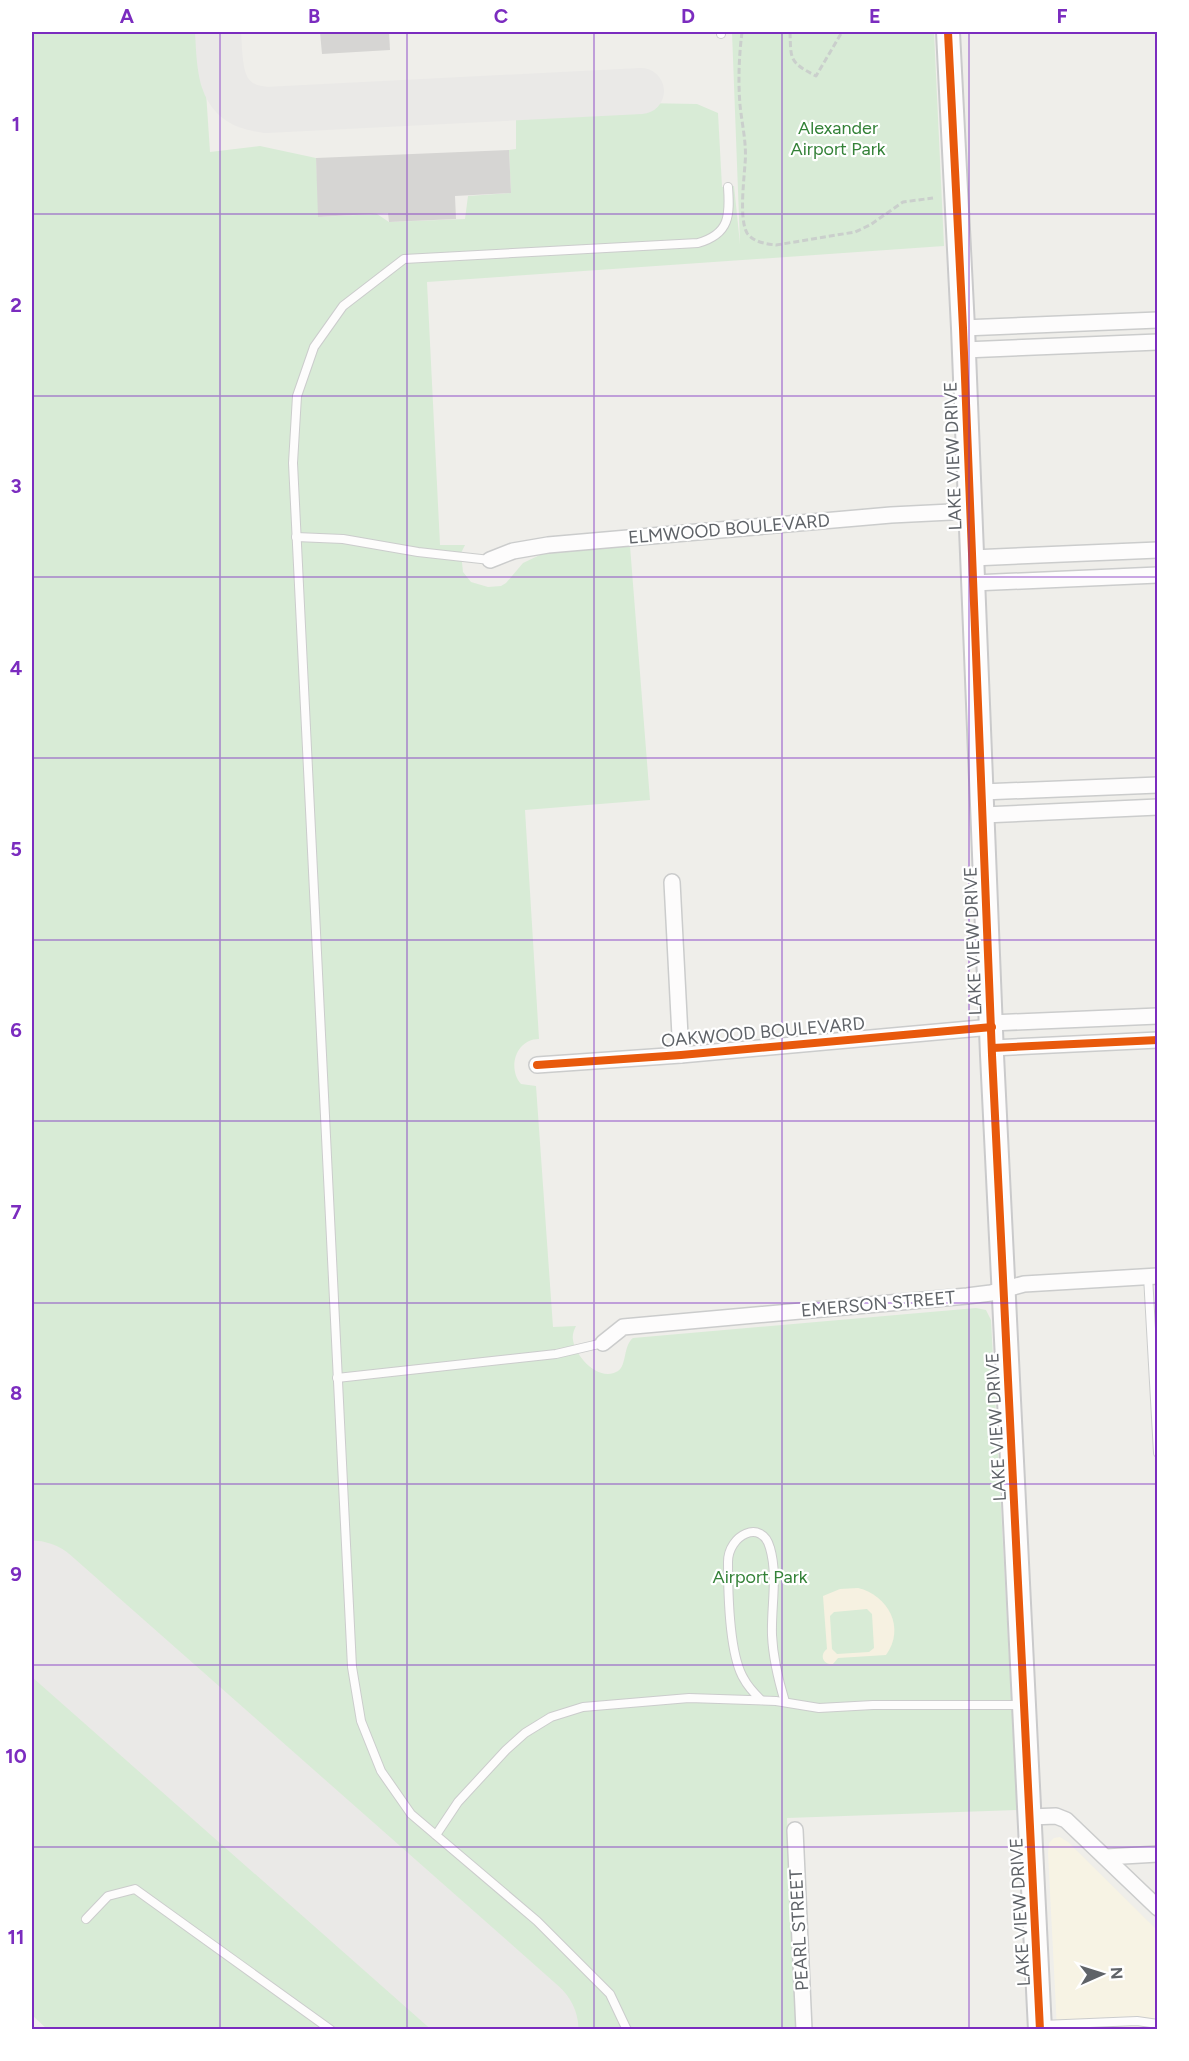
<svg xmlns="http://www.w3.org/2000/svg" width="1189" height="2061" font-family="Figtree,sans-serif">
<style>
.commercial{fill:#f7f3e4}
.green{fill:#d8ebd6}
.sand{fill:#f6f1e1;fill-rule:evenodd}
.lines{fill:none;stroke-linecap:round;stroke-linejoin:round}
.taxiway{stroke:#eae9e7;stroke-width:46}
.runway{stroke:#eae9e7;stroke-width:117}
.building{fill:#d6d5d3}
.lane-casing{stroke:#cbcccc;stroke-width:10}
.street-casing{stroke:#cbcccc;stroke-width:18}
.secondary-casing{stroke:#cacacb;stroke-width:26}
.path{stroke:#cacfcc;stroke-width:3;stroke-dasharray:6 3;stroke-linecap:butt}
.lane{stroke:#fdfcfc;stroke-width:8}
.street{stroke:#fdfcfc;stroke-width:15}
.secondary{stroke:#fdfcfc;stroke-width:22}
.cycleway-casing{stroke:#fff;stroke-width:11}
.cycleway{stroke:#e8590c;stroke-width:8}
.grid{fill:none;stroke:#7b2cbf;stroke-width:1.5;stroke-opacity:0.55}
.labels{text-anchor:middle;stroke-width:4.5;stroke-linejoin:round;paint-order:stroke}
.park-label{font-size:18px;fill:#348238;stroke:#fff}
.street-label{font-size:18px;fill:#5f6368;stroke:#fff}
.neatline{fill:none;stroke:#7b2cbf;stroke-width:2}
.grid-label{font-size:20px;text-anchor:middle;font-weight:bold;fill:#7b2cbf}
</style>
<rect width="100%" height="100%" fill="#efeeea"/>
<path class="commercial" d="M1060,1837l8,5 89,88v99h-100l-9,-176 1,-10 5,-5z"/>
<g class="green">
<path d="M32,32h170l8,120 50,-6 56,12 3,59 58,-3 12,8 76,-3 3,-23 43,-3 -2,-43 7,-1v-37l126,-9 55,1 21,9 4,74 12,-1 6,58 -8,-212h202l10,214 -517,36 13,263h25l-4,8 2,19 8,10 17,5 13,-1 5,-3 17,-20 19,-9 88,-8 20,254 -125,10 14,229c-23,0 -32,29 -18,45l15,2 17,241 23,-1c-2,4 -4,9 -3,14 2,16 26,43 45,31 9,-6 5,-25 15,-33l343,-30 10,2 5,10 26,490 -230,8 10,211h-230l-535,-475z"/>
<path d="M32,1654l426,375 -410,1 -16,-15z"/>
</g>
<path class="sand" d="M858,1588c30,7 48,40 28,67l-48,3 -5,6c-10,1 -14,-9 -6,-15l-4,-53 17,-7zM867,1609l5,5 2,34 -5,4 -32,2 -5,-5 -2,-33 4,-4z"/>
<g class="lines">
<path class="taxiway" d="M218,32c2,26 -1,63 30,74 5,2 12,3 18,4l375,-19"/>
<path class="runway" d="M32,1599l488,431"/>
</g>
<g class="building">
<path d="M320,32h69l1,18 -68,4z"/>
<path d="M509,150l2,43 -56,3 1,23 -67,3 -1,-9 -70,4 -2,-59z"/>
</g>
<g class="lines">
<g class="lane-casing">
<g id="lane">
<path d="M721,32v2"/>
<path d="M296,537l47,2 75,13 72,8"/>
<path d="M1148,1276l10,177"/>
<path d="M337,1378l219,-24 47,-11"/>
<path d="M761,1700c-6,-6 -13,-13 -17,-21 -15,-24 -16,-88 -16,-117 0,-27 34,-44 42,-14 8,27 1,59 2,87 1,23 6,44 13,67"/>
<path d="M436,1835l22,-33 48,-52 19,-17 26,-16 32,-10 106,-9 87,3 43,7 54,-3h148"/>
<path d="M86,1919l22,-23 27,-7 196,141"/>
<path d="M1042,2025l95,-4 21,3"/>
<path d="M627,2030l-17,-36 -73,-73 -126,-107 -30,-43 -20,-50 -9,-54 -59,-1204 4,-67 17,-49 29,-41 61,-47 294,-16c32,-9 32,-28 30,-56"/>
</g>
</g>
<g class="street-casing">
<g id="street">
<path d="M963,328l195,-8"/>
<path d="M964,350l194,-8"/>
<path d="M972,558l186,-8"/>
<path d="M490,560l23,-9 35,-6 343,-30 80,-4"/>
<path d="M973,583l185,-8"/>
<path d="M982,792l176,-7"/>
<path d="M983,815l175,-8"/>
<path d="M672,882l9,173"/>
<path d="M991,1023l167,-7"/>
<path d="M992,1048l166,-8"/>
<path d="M537,1065l144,-10 311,-28"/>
<path d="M603,1343l20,-16 344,-31 24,-3 33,-9 134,-8"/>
<path d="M1030,1817l26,-1 10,4 92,88"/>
<path d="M795,1830l9,200"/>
<path d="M1106,1857l52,-3"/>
</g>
</g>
<g class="secondary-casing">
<path id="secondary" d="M948,32l15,296 29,727 48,975"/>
</g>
<g class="path">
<path d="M742,32c-3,24 -4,48 -2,73 2,20 7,39 5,59 -1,16 -6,55 2,69 6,9 19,11 29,12l79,-13 15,-7 33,-23 30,-4"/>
<path d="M790,32c1,28 -1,30 26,44l26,-44"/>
</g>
<use href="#lane" class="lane"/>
<use href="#street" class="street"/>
<use href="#secondary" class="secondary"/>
<g class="cycleway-casing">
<g id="cycleway">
<path d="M948,32l15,296 29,727 48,975"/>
<path d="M992,1048l166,-8"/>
<path d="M537,1065l144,-10 311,-28"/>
</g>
</g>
<use href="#cycleway" class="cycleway"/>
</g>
<path class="grid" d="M220,32v1998M407,32v1998M594,32v1998M782,32v1998M969,32v1998M32,214h1126M32,396h1126M32,577h1126M32,758h1126M32,940h1126M32,1121h1126M32,1303h1126M32,1484h1126M32,1665h1126M32,1847h1126"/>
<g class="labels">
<g class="park-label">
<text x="838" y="134">Alexander<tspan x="838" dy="21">Airport Park</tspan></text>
<text x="760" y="1583">Airport Park</text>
</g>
<g class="street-label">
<text transform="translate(953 456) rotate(-92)" y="6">LAKE VIEW DRIVE</text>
<text transform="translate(729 529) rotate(-5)" y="6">ELMWOOD BOULEVARD</text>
<text transform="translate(973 941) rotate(-92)" y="6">LAKE VIEW DRIVE</text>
<text transform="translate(763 1032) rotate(-5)" y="6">OAKWOOD BOULEVARD</text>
<text transform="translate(878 1304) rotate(-5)" y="6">EMERSON STREET</text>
<text transform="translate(996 1427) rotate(-93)" y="6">LAKE VIEW DRIVE</text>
<text transform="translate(1020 1912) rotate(-93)" y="6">LAKE VIEW DRIVE</text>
<text transform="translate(799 1930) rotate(-93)" y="6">PEARL STREET</text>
</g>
</g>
<rect width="1189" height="2061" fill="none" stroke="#ffffff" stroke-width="66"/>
<g transform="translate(1102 1974) rotate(87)" stroke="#ffffff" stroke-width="4.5" paint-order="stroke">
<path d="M0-4.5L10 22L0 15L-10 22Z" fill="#5f6368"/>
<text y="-9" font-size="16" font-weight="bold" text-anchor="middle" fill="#5f6368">N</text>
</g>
<rect x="33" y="33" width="1123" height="1995" class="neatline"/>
<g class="grid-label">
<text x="127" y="23">A</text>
<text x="314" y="23">B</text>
<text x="501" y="23">C</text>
<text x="688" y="23">D</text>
<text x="875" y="23">E</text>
<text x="1062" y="23">F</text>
<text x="16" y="131">1</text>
<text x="16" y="312">2</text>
<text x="16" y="493">3</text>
<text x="16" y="675">4</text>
<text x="16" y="856">5</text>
<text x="16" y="1037">6</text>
<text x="16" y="1219">7</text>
<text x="16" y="1400">8</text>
<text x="16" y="1581">9</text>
<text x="16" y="1763">10</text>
<text x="16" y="1944">11</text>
</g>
</svg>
